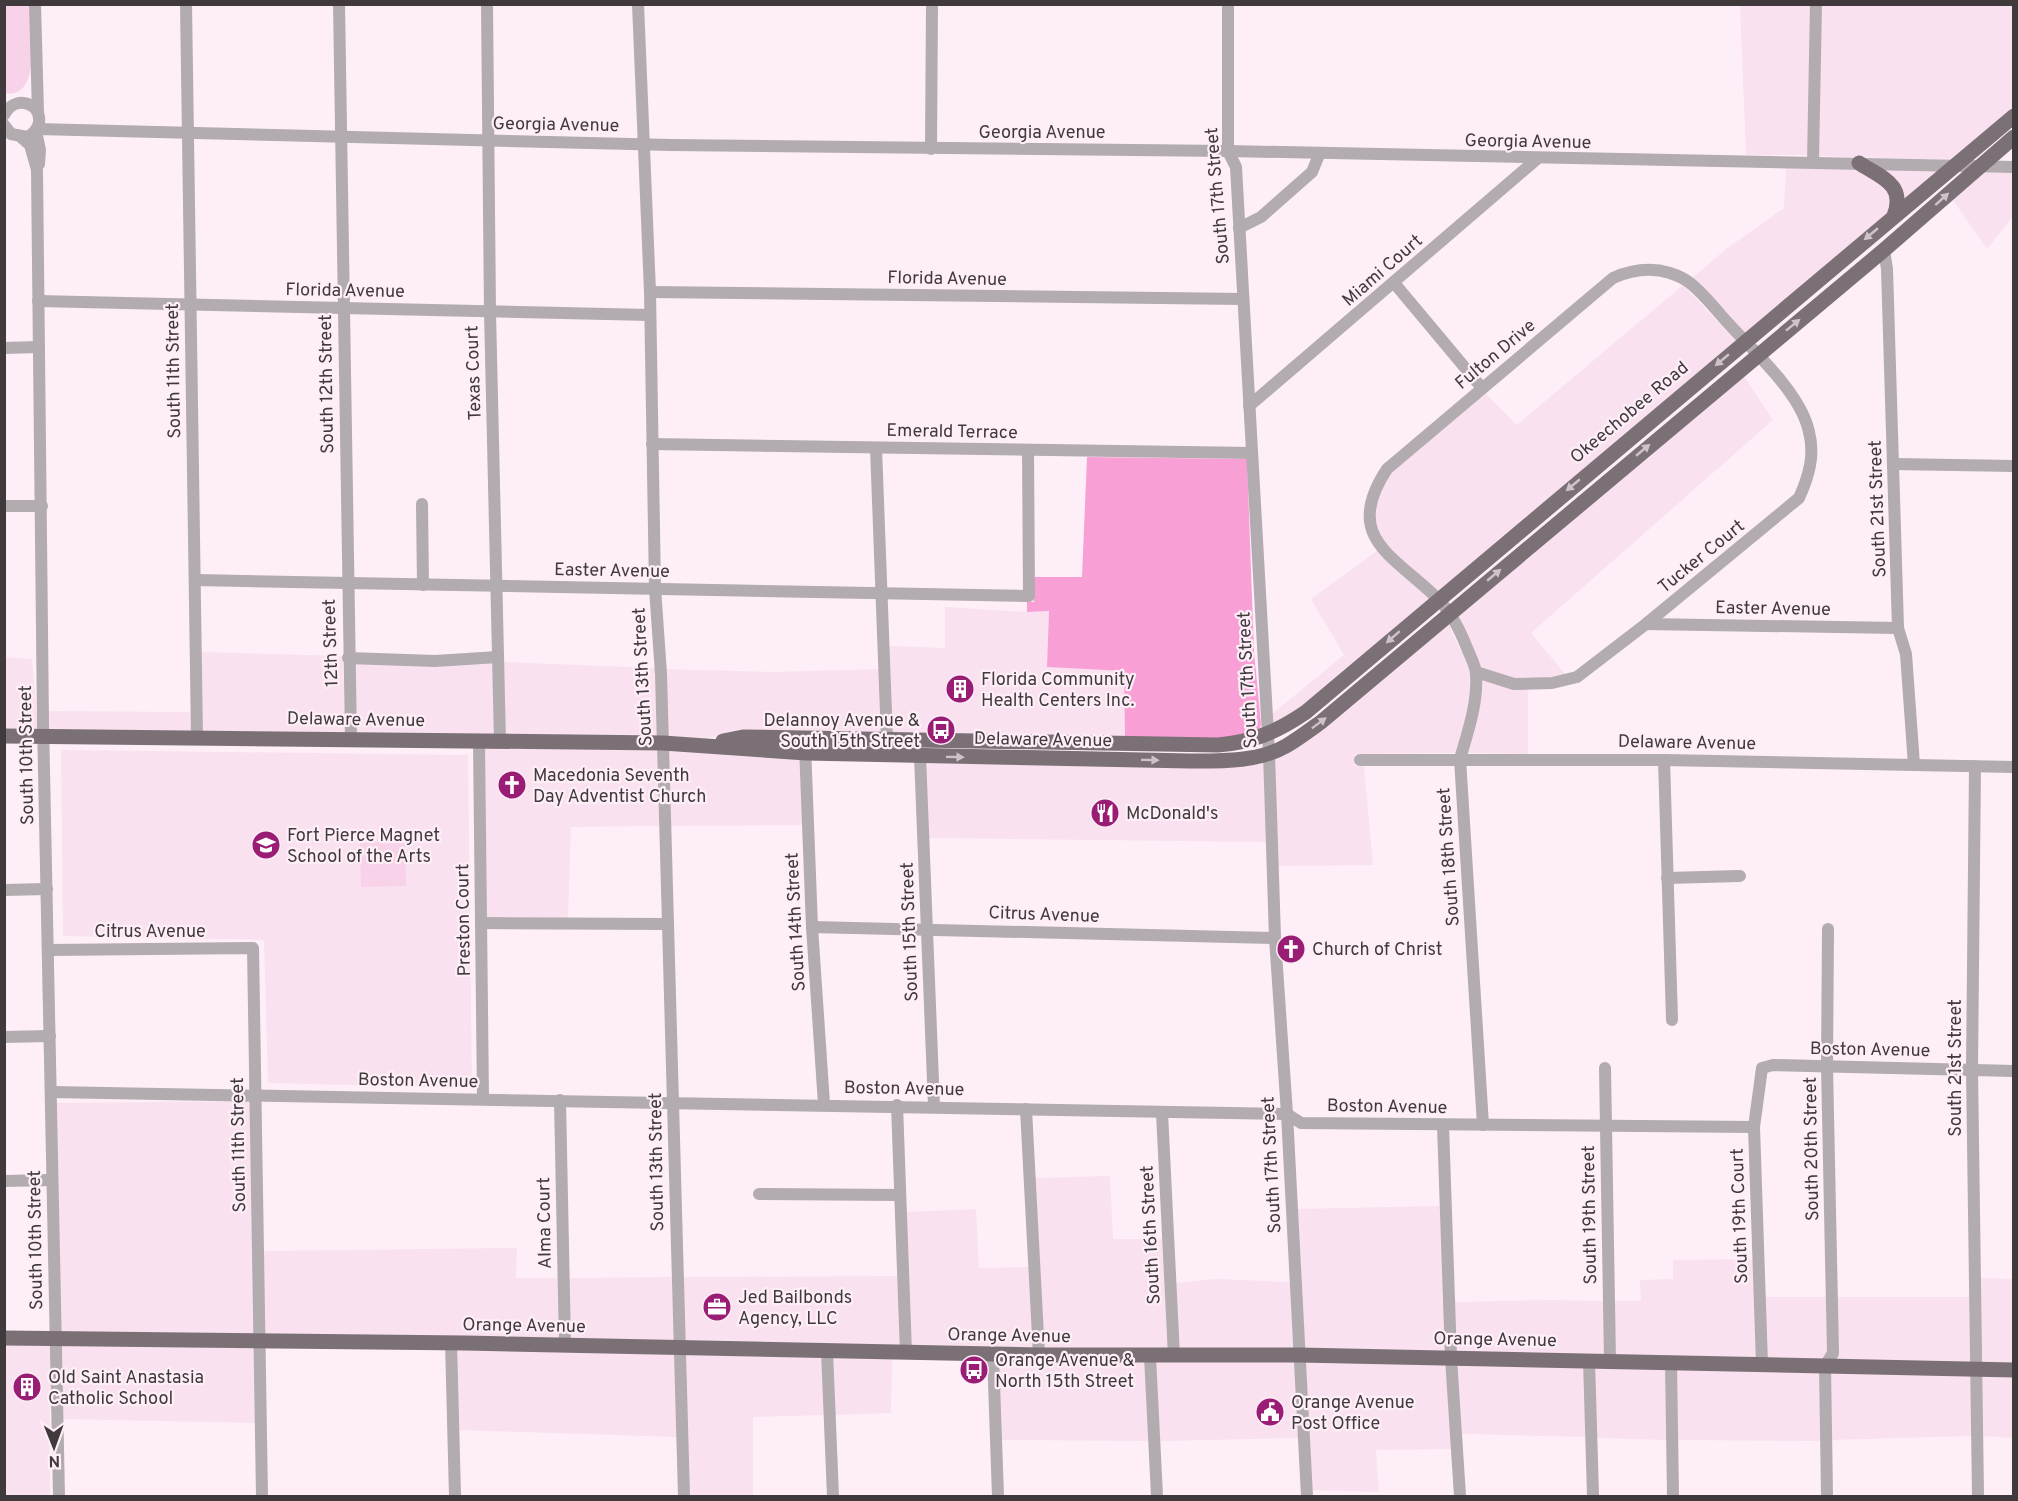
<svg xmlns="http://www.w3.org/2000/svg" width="2018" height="1501" font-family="Overpass,sans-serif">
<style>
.built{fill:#f9e1ef}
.green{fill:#f8d2e8}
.forest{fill:#f89fd6}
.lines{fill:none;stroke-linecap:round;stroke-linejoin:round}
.minor{stroke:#b2abaf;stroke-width:12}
.major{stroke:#7c7077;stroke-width:15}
.oneway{fill:#d0c2ca}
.labels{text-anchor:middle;stroke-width:4.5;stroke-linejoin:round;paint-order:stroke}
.street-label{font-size:18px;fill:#403a3d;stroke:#feeef7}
.poi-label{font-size:18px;fill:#403a3d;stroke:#feeef7;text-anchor:start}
</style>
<rect width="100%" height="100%" fill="#feeef7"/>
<g class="built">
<path d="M1740,5h71l-3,150h-62z"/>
<path d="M1821,5h192v104l-58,51 -136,-4z"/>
<path d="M1786,167l155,4 -196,163 -53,-56 34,-29 58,-41z"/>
<path d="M1978,173h35v43l-26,33 -34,-49 -64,53z"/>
<path d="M1683,285l53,56 -298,250 -51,-45 -12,-20 -1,-16 5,-18 11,-18 95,-81 32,32z"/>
<path d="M1743,375l30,45 -242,213 34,41 -14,3 -37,1 -34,-11 -24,-53z"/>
<path d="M1376,549l19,21 35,29 -127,108 -30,19 -1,-12 72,-59 -33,-56 66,-48z"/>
<path d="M945,607l82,5 22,-1 -2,56 77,4 1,66 -233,-4 -2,-87 55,2z"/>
<path d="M1447,621l24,52 -2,38 -13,42 -101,1v12h9l9,99 -95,1 -3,-108z"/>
<path d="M201,652l142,4 2,77 -143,-2z"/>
<path d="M4,657l28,2 6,72h-33z"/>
<path d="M503,662l153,6 2,69 -153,-2z"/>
<path d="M353,663l82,4 58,-4 1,72 -138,-2z"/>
<path d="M666,669l106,3 109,-3 1,64 -139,-2 -35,7 -40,-1z"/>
<path d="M1481,680l47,9v65l-61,-1z"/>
<path d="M48,711l143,1 1,19h-144z"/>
<path d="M485,746l173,3 3,77 -90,1 -3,91 -82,-1z"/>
<path d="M669,749l132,9 2,67 -132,1z"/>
<path d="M61,750l407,5 4,333 -204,-5 -4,-143 -201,-4z"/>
<path d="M1264,760l3,82 -338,-4 -4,-76z"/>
<path d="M250,1101l4,233 -194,-2 -4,-229z"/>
<path d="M1110,1176l3,63h50l5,111 -124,-1 -9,-171z"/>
<path d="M1441,1206l5,147 -142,-3 -8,-141z"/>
<path d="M976,1209l3,59 50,-1 5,82 -124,-2 -4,-135z"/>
<path d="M517,1248l-1,30h42l2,61 -296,-5 -1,-83z"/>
<path d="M1753,1259l4,100 -142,-4 -1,-54h27l-1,-21 33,-1v-19z"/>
<path d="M898,1276l2,71 -216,-5 -2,-65z"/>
<path d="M672,1277l2,65 -104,-3 -1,-61z"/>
<path d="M1980,1278l33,1v85h-32z"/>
<path d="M1217,1279l73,3 3,68h-114l-4,-67z"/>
<path d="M1765,1297h61l1,55 -5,8 -55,-1z"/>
<path d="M1837,1297h133l1,66 -136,-3z"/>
<path d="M1551,1300l53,1 1,54 -149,-2 -1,-51z"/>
<path d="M4,1344h46v152h-45z"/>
<path d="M60,1344l194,2 1,77 -193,-4z"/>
<path d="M456,1348l218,5 3,84 -219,-7z"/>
<path d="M684,1353l138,4 2,58 -71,2v79h-64z"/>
<path d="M832,1357l60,1 -1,55 -56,2z"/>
<path d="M998,1360l147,1 4,80 -148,-1z"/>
<path d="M1156,1361l138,1 4,76 -138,3z"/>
<path d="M1304,1361l142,3 7,85 -77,1 3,42 -68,-2z"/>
<path d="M1457,1364l127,2 2,71 -124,-3z"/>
<path d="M1595,1366l71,2 1,72 -70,-2z"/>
<path d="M1676,1368l144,4 1,69 -144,-1z"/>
<path d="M1830,1372l141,3 1,61 -141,4z"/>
<path d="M1981,1375l32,1v62l-31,-2z"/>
</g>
<g class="green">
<path d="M5,5h26c0,21 11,96 -26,88z"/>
<path d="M405,842l1,44 -45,1 -1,-44z"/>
</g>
<path class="forest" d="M1087,457l160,2 7,193 7,72 -2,8 -41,7 -93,-2 -1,-66 -77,-4 2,-56 -22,1v-10h7v-25h48z"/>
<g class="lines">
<g class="minor">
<path d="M35,4l3,108"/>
<path d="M186,4l11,733"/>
<path d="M339,4l12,735"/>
<path d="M487,4l3,308 10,429"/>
<path d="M638,4l12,288 5,296 6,86 23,822"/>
<path d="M1228,4v147l8,16 33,586 6,185 12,176 20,382"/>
<path d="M4,115c7,-13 19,-16 31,-7 8,11 4,23 -8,29l-16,-3 -7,-9"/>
<path d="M37,129l634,16 557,6 786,16"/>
<path d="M36,131l4,19 -1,14"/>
<path d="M22,138l8,7 7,25 6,552 16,774"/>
<path d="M931,149l1,-145"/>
<path d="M1813,161l3,-157"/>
<path d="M1239,228l22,-11 51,-45 7,-17"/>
<path d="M1884,250l3,19 11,359 8,26 8,111"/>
<path d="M1395,284l87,104"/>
<path d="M650,292l593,7"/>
<path d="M38,301l612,14"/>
<path d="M4,348l35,-1"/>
<path d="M1249,406l288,-247"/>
<path d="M652,444l600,9"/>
<path d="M876,448l11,291"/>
<path d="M1893,464l121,2"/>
<path d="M422,504l1,81"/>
<path d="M4,506h38"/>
<path d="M195,580l834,16 -1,-146"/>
<path d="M1646,624l252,4"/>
<path d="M348,658l87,3 63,-4"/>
<path d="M1476,672l38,12 38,-1 25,-6 69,-53 153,-126c10,-22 16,-43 10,-66 -8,-39 -55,-80 -81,-109 -12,-13 -24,-29 -38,-40 -5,-4 -14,-8 -20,-10 -20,-6 -39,-3 -57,5l-226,191c-45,68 6,86 50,129 13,13 23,32 30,50 3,8 9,18 9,26 2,29 -8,57 -16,85l23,366"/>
<path d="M479,741l4,358"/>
<path d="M805,746l7,181 12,177"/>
<path d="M920,756l14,350"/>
<path d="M1360,760h304l350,7"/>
<path d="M1664,760l8,260"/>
<path d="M1975,766l-3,303 6,427"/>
<path d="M1667,878l73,-2"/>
<path d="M4,890l43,-1"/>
<path d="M481,923l187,1"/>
<path d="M812,927l463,11"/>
<path d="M48,950l205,-2 9,548"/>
<path d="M4,1037l46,-1"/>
<path d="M1605,1068l5,293"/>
<path d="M51,1092l1236,22 14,9 453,4"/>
<path d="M560,1100l5,245"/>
<path d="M897,1105l9,248"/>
<path d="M1026,1109l13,246"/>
<path d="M1162,1113l12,243"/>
<path d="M1443,1125l8,233 9,138"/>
<path d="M4,1181l48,-1"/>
<path d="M759,1194l141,1"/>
<path d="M451,1342l4,154"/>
<path d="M827,1351l6,145"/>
<path d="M993,1354l5,142"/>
<path d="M1150,1356l7,140"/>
<path d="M1589,1360l4,136"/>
<path d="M1671,1362l2,134"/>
<path d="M1762,1364l-8,-237 8,-59 11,-3 241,6"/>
<path d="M1827,1496l-2,-130 8,-13 -6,-287 1,-137"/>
</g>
<g class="major">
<path d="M1859,163c23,15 47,21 35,53"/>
<path d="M4,736l659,7 143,10 384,8c31,0 68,1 96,-15 12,-7 24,-16 35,-24l563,-472 130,-113"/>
<path d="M723,741l20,-4 475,8c35,-3 59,-13 88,-33l708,-596"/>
<path d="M4,1338l462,5 573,12h260l715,15"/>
</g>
</g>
<defs><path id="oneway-solid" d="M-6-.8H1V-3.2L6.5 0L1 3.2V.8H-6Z" transform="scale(1.5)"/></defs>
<g class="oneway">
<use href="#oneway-solid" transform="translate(1942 199) rotate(-42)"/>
<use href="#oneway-solid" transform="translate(1871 234) rotate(140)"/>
<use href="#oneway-solid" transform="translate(1793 325) rotate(-39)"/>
<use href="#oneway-solid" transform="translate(1722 360) rotate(140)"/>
<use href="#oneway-solid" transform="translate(1643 450) rotate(-40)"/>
<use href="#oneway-solid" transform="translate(1573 485) rotate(140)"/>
<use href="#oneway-solid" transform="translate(1494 575) rotate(-40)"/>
<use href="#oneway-solid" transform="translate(1393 637) rotate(139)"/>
<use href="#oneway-solid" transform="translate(1319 723) rotate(-37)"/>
<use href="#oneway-solid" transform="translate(955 757) rotate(1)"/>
<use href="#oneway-solid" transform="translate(1150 760) rotate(1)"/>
</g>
<defs>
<g id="building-disc" transform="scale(1.5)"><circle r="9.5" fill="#991d75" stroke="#feeef7"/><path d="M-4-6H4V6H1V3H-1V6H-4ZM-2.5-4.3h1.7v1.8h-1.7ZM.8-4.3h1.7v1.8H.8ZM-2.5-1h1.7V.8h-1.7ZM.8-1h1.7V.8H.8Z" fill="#fff"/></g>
<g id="bus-disc" transform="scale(1.5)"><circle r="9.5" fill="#991d75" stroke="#feeef7"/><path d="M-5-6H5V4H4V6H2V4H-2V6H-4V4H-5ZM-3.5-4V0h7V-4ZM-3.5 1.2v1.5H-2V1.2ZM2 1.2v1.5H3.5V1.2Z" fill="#fff"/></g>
<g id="church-disc" transform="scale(1.5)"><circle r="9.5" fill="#991d75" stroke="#feeef7"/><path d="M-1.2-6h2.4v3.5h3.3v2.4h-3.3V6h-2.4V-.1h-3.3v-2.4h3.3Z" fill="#fff"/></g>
<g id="restaurant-disc" transform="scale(1.5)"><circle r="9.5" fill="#991d75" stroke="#feeef7"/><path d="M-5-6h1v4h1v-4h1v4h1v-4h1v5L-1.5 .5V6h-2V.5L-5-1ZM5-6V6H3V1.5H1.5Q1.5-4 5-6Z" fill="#fff"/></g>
<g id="school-disc" transform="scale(1.5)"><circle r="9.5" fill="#991d75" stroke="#feeef7"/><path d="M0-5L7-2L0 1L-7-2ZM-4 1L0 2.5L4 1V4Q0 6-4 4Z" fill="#fff"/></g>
<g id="office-disc" transform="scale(1.5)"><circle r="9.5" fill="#991d75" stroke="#feeef7"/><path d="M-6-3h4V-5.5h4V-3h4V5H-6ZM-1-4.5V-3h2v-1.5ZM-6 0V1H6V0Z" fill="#fff"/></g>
<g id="civic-disc" transform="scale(1.5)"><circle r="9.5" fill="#991d75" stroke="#feeef7"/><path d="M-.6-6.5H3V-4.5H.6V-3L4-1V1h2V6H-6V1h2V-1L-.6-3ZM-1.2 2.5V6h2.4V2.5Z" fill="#fff"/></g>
</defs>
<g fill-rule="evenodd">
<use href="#building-disc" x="960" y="689"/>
<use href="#bus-disc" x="941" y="730"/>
<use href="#church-disc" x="512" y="785"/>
<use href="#restaurant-disc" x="1105" y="813"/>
<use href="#school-disc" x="266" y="845"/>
<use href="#church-disc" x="1291" y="949"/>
<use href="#office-disc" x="717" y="1307"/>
<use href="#bus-disc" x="974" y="1370"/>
<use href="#building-disc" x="27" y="1387"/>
<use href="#civic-disc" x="1270" y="1412"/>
</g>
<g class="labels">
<g class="street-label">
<text transform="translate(556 124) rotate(1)" y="6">Georgia Avenue</text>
<text x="1042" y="138">Georgia Avenue</text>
<text transform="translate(1528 141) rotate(1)" y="6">Georgia Avenue</text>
<text transform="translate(1217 196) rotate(-95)" y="6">South 17th Street</text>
<text transform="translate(1382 270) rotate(-41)" y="6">Miami Court</text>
<text transform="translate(947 278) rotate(1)" y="6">Florida Avenue</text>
<text transform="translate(345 290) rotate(1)" y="6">Florida Avenue</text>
<text transform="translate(1495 354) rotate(-40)" y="6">Fulton Drive</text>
<text transform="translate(173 371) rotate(-91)" y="6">South 11th Street</text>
<text transform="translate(473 373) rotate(-92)" y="6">Texas Court</text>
<text transform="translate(326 384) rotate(-91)" y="6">South 12th Street</text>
<text transform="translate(1629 412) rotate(-40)" y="6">Okeechobee Road</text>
<text transform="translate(952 431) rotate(1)" y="6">Emerald Terrace</text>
<text transform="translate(1877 509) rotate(-92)" y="6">South 21st Street</text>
<text transform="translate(1701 556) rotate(-39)" y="6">Tucker Court</text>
<text transform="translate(612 570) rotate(1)" y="6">Easter Avenue</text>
<text transform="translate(1773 608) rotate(1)" y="6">Easter Avenue</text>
<text transform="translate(330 643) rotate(-92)" y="6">12th Street</text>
<text transform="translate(642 677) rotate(-93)" y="6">South 13th Street</text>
<text transform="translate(1247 680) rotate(-93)" y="6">South 17th Street</text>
<text transform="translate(356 719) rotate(1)" y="6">Delaware Avenue</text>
<text transform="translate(1043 739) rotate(1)" y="6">Delaware Avenue</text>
<text transform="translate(1687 742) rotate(1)" y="6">Delaware Avenue</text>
<text transform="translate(26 755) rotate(-91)" y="6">South 10th Street</text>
<text transform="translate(1448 857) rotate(-94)" y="6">South 18th Street</text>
<text transform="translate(1044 914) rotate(2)" y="6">Citrus Avenue</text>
<text transform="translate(463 920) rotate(-91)" y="6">Preston Court</text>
<text transform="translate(795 922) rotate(-93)" y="6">South 14th Street</text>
<text x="150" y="937">Citrus Avenue</text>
<text transform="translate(909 932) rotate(-92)" y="6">South 15th Street</text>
<text transform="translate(1870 1049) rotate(1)" y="6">Boston Avenue</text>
<text transform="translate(1955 1068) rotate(-90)" y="6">South 21st Street</text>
<text transform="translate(418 1080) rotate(1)" y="6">Boston Avenue</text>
<text transform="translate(904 1088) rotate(1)" y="6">Boston Avenue</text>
<text transform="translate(1387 1106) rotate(1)" y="6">Boston Avenue</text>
<text transform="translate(238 1145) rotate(-91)" y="6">South 11th Street</text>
<text transform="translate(1811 1149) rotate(-91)" y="6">South 20th Street</text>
<text transform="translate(656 1162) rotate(-91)" y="6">South 13th Street</text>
<text transform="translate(1271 1165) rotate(-93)" y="6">South 17th Street</text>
<text transform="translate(1589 1215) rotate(-91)" y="6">South 19th Street</text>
<text transform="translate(1739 1216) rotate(-92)" y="6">South 19th Court</text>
<text transform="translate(544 1223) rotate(-91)" y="6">Alma Court</text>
<text transform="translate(1150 1235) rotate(-93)" y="6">South 16th Street</text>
<text transform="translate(35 1240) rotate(-91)" y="6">South 10th Street</text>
<text transform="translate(524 1325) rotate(1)" y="6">Orange Avenue</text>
<text transform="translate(1009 1335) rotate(1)" y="6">Orange Avenue</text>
<text transform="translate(1495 1339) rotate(1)" y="6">Orange Avenue</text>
</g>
<g class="poi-label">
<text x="981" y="685">Florida Community<tspan x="981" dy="21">Health Centers Inc.</tspan></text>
<text x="920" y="726" text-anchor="end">Delannoy Avenue &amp;<tspan x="920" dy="21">South 15th Street</tspan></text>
<text x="533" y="781">Macedonia Seventh<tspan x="533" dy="21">Day Adventist Church</tspan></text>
<text x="1126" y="819">McDonald's</text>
<text x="287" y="841">Fort Pierce Magnet<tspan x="287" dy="21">School of the Arts</tspan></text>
<text x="1312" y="955">Church of Christ</text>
<text x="738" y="1303">Jed Bailbonds<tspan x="738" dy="21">Agency, LLC</tspan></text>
<text x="995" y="1366">Orange Avenue &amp;<tspan x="995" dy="21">North 15th Street</tspan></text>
<text x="48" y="1383">Old Saint Anastasia<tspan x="48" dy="21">Catholic School</tspan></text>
<text x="1291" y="1408">Orange Avenue<tspan x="1291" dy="21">Post Office</tspan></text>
</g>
</g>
<rect width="2018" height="1501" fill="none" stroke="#403a3d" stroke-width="12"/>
<g transform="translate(54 1447) rotate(179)" stroke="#feeef7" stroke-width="4.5" paint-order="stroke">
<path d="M0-4.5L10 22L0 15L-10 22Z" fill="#403a3d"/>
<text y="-9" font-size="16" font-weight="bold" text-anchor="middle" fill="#403a3d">N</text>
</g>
</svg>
